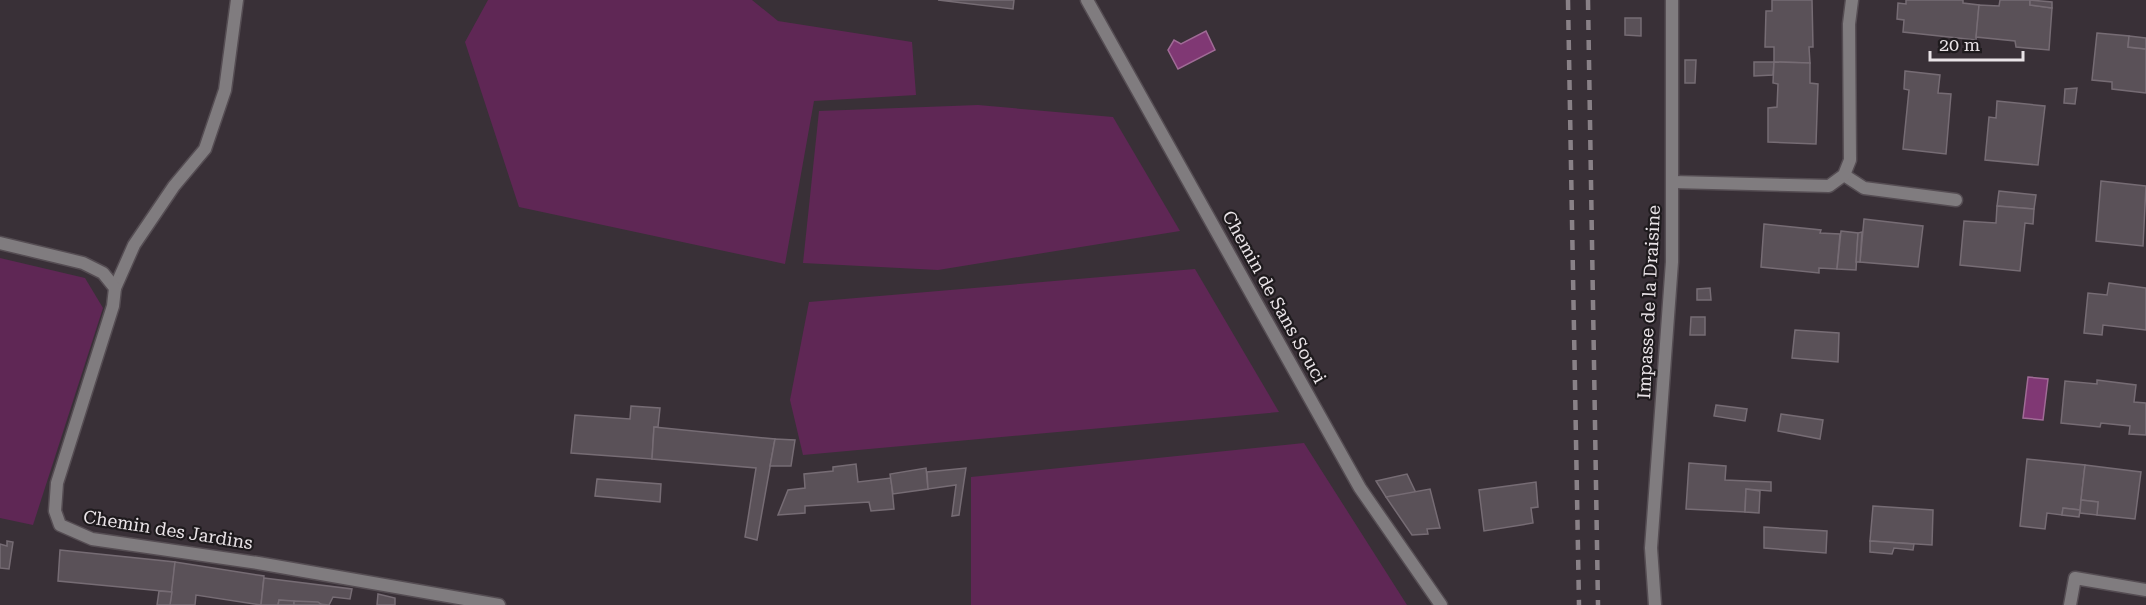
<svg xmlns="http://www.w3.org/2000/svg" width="2146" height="605" font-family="'Roboto Serif',serif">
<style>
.green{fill:#5f2755}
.water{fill:#803874;stroke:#a06b96;stroke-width:1.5}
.building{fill:#5a5158;stroke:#766c74;stroke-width:1.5}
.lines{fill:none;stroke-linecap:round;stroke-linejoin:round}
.lane-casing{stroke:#554d53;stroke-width:15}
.street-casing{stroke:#554d53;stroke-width:15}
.lane{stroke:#807c7f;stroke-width:12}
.street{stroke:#807c7f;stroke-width:12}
.rail{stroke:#898187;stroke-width:4.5;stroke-dasharray:10 10;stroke-linecap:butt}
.labels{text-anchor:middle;stroke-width:4.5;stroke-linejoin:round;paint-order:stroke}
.street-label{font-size:18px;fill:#e9e3e7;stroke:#1e1a1d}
</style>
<rect width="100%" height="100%" fill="#393037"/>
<g class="green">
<path d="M488,0h264l26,21 134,21 4,53 -102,6 -29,163 -266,-57 -54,-165z"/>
<path d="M978,105l135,12 67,114 -242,39 -135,-7 16,-152z"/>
<path d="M0,258l85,20 18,30 -70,217 -33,-7z"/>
<path d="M1195,269l84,143 -476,43 -13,-55 19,-98z"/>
<path d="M1304,443l103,162h-436v-128z"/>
</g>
<g class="water">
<path d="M1206,31l9,19 -37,19 -10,-19 6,-10 7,4z"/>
<path d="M2028,377l20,2 -5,41 -20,-2z"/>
</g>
<g class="building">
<path d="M938,0h76l-1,9z"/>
<path d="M1772,0h40l1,47h-4l1,16 -36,-1v-15h-9l1,-36h6z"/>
<path d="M1906,0h57v3l16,2 -3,35 -73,-8 1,-12 -7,-1 1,-16 8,1z"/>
<path d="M2000,0h30v5l22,3 -3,42 -33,-3 -1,-6 -39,-4 3,-32 20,1z"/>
<path d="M2030,0l22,2v6l-22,-3z"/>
<path d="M1625,18h16v18l-16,-1z"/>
<path d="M2097,33l32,3 -1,11 18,2v44l-34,-4v-7l-20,-2z"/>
<path d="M2129,36l17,2v11l-18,-2z"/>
<path d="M1685,60h11l-1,23h-10z"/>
<path d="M1754,62h20l-1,13 -19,1z"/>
<path d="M1774,62l36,1v20l8,1 -2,60 -48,-2v-34l9,-1 1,-23 -5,-1z"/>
<path d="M1905,71l35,4 -2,18 13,1 -5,60 -43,-5 6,-59 -5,-1z"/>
<path d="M2077,88l-2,16 -11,-1 1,-14z"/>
<path d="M1997,101l48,5 -7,59 -53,-5 4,-43 7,1z"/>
<path d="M2101,181l45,5 -3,60 -47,-5z"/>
<path d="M1999,191l37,4 -2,14 -37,-3z"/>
<path d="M1997,206l37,3 -1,15 -8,-1 -5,48 -60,-6 4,-44 32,2z"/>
<path d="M1864,219l59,7 -5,41 -58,-5z"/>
<path d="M1764,224l57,6 -1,3 20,1 -3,35 -18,-1v5l-58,-6z"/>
<path d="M1841,231l17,2 -2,37 -19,-1z"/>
<path d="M1862,232l-2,30h-4l2,-29z"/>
<path d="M2109,283l37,5v42l-43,-5 -1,10 -18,-2 4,-40 19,2z"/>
<path d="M1710,288l1,12h-14v-11z"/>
<path d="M1691,317h14v18h-15z"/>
<path d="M1795,330l44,3 -1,29 -46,-4z"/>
<path d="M2097,380l39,5 -2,17 12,1v32l-17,-1 1,-8 -29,-3 -1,4 -39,-4 4,-42 32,3z"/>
<path d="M1716,405l31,4 -2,12 -31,-5z"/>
<path d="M631,406l29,2 -2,19h-4l-2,32 -81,-6 4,-38 55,4z"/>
<path d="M1781,414l42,6 -3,19 -42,-8z"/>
<path d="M654,427l121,12 -18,101 -12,-3 11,-69 -104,-9z"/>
<path d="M775,439l20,1 -4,26h-21z"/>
<path d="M2027,459l58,6 -5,45 -17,-2 -1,7 -15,-2 -2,16 -25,-3z"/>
<path d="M1689,463l37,3 -1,14 46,2v9l-25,-2 -1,23 -59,-3z"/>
<path d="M856,464l2,18 33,-4 3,31 -23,2 -2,-9 -64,4v7l-27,2 10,-25 17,-2 -1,-14 29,-3v-4z"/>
<path d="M2085,465l56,7 -6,47 -38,-4 1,-13 -17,-2z"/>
<path d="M926,468l2,21 -35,5 -3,-20z"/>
<path d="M966,468l-7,47 -7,1 4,-31 -28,4 -1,-17z"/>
<path d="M1407,474l9,19 -30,4 -10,-16z"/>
<path d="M597,479l64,5 -1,18 -65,-6z"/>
<path d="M1536,482l2,25 -7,1 2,15 -49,8 -5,-41z"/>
<path d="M1430,489l10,39 -13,1 1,5 -16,1 -26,-38z"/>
<path d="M1746,489l14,2 -1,22 -14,-1z"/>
<path d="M2081,500l17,2 -1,13 -17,-2z"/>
<path d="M1873,506l60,4 -1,35 -62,-4z"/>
<path d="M2063,508l17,2 -1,7 -17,-2z"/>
<path d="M1764,527l63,4 -1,22 -62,-5z"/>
<path d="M7,541l6,1 -4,27 -9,-1v-24l7,2z"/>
<path d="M1870,541l44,3 -1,6 -19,-2 -2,6 -22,-2z"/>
<path d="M60,550l115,12 -3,30 -114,-11z"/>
<path d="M175,562l89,14 -3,29 -65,-10 -1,10h-25z"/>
<path d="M264,578l88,11 -2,10 -17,-2 -4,8 -50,-5 -1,5h-17z"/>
<path d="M159,591l13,1 -2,13h-13z"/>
<path d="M378,594l17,4v7h-18z"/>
<path d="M279,600l15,1v4h-16z"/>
<path d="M294,601l24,1 4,3h-28z"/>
</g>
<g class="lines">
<g class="lane-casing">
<g id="lane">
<path d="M1844,175l20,13 92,12"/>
<path d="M115,288l19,-43 40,-59 31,-37 20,-59 12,-90"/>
</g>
</g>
<g class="street-casing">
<g id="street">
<path d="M1087,0l273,488 81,117"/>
<path d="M1673,182l156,4 15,-11 6,-15 -1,-136 3,-24"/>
<path d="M0,243l83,20 20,10 12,15 -2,18 -56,177 -2,28 5,14 32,14 166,24 241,42"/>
<path d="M1655,605l-4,-57 21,-286v-262"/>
<path d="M2070,605l5,-27 71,12"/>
</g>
</g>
<use href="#lane" class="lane"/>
<use href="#street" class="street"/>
<g class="rail">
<path d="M1568,0l11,605"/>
<path d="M1588,0l10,605"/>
</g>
</g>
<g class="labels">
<g class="street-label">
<text transform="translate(1274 297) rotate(61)" y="6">Chemin de Sans Souci</text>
<text transform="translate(1649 302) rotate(-87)" y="6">Impasse de la Draisine</text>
<text transform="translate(168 530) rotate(9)" y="6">Chemin des Jardins</text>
</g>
</g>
<path d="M1930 51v9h93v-9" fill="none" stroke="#e9e3e7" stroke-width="3"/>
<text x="1939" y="51" font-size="18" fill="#e9e3e7" stroke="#1e1a1d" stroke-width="4.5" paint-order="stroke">20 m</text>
</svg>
